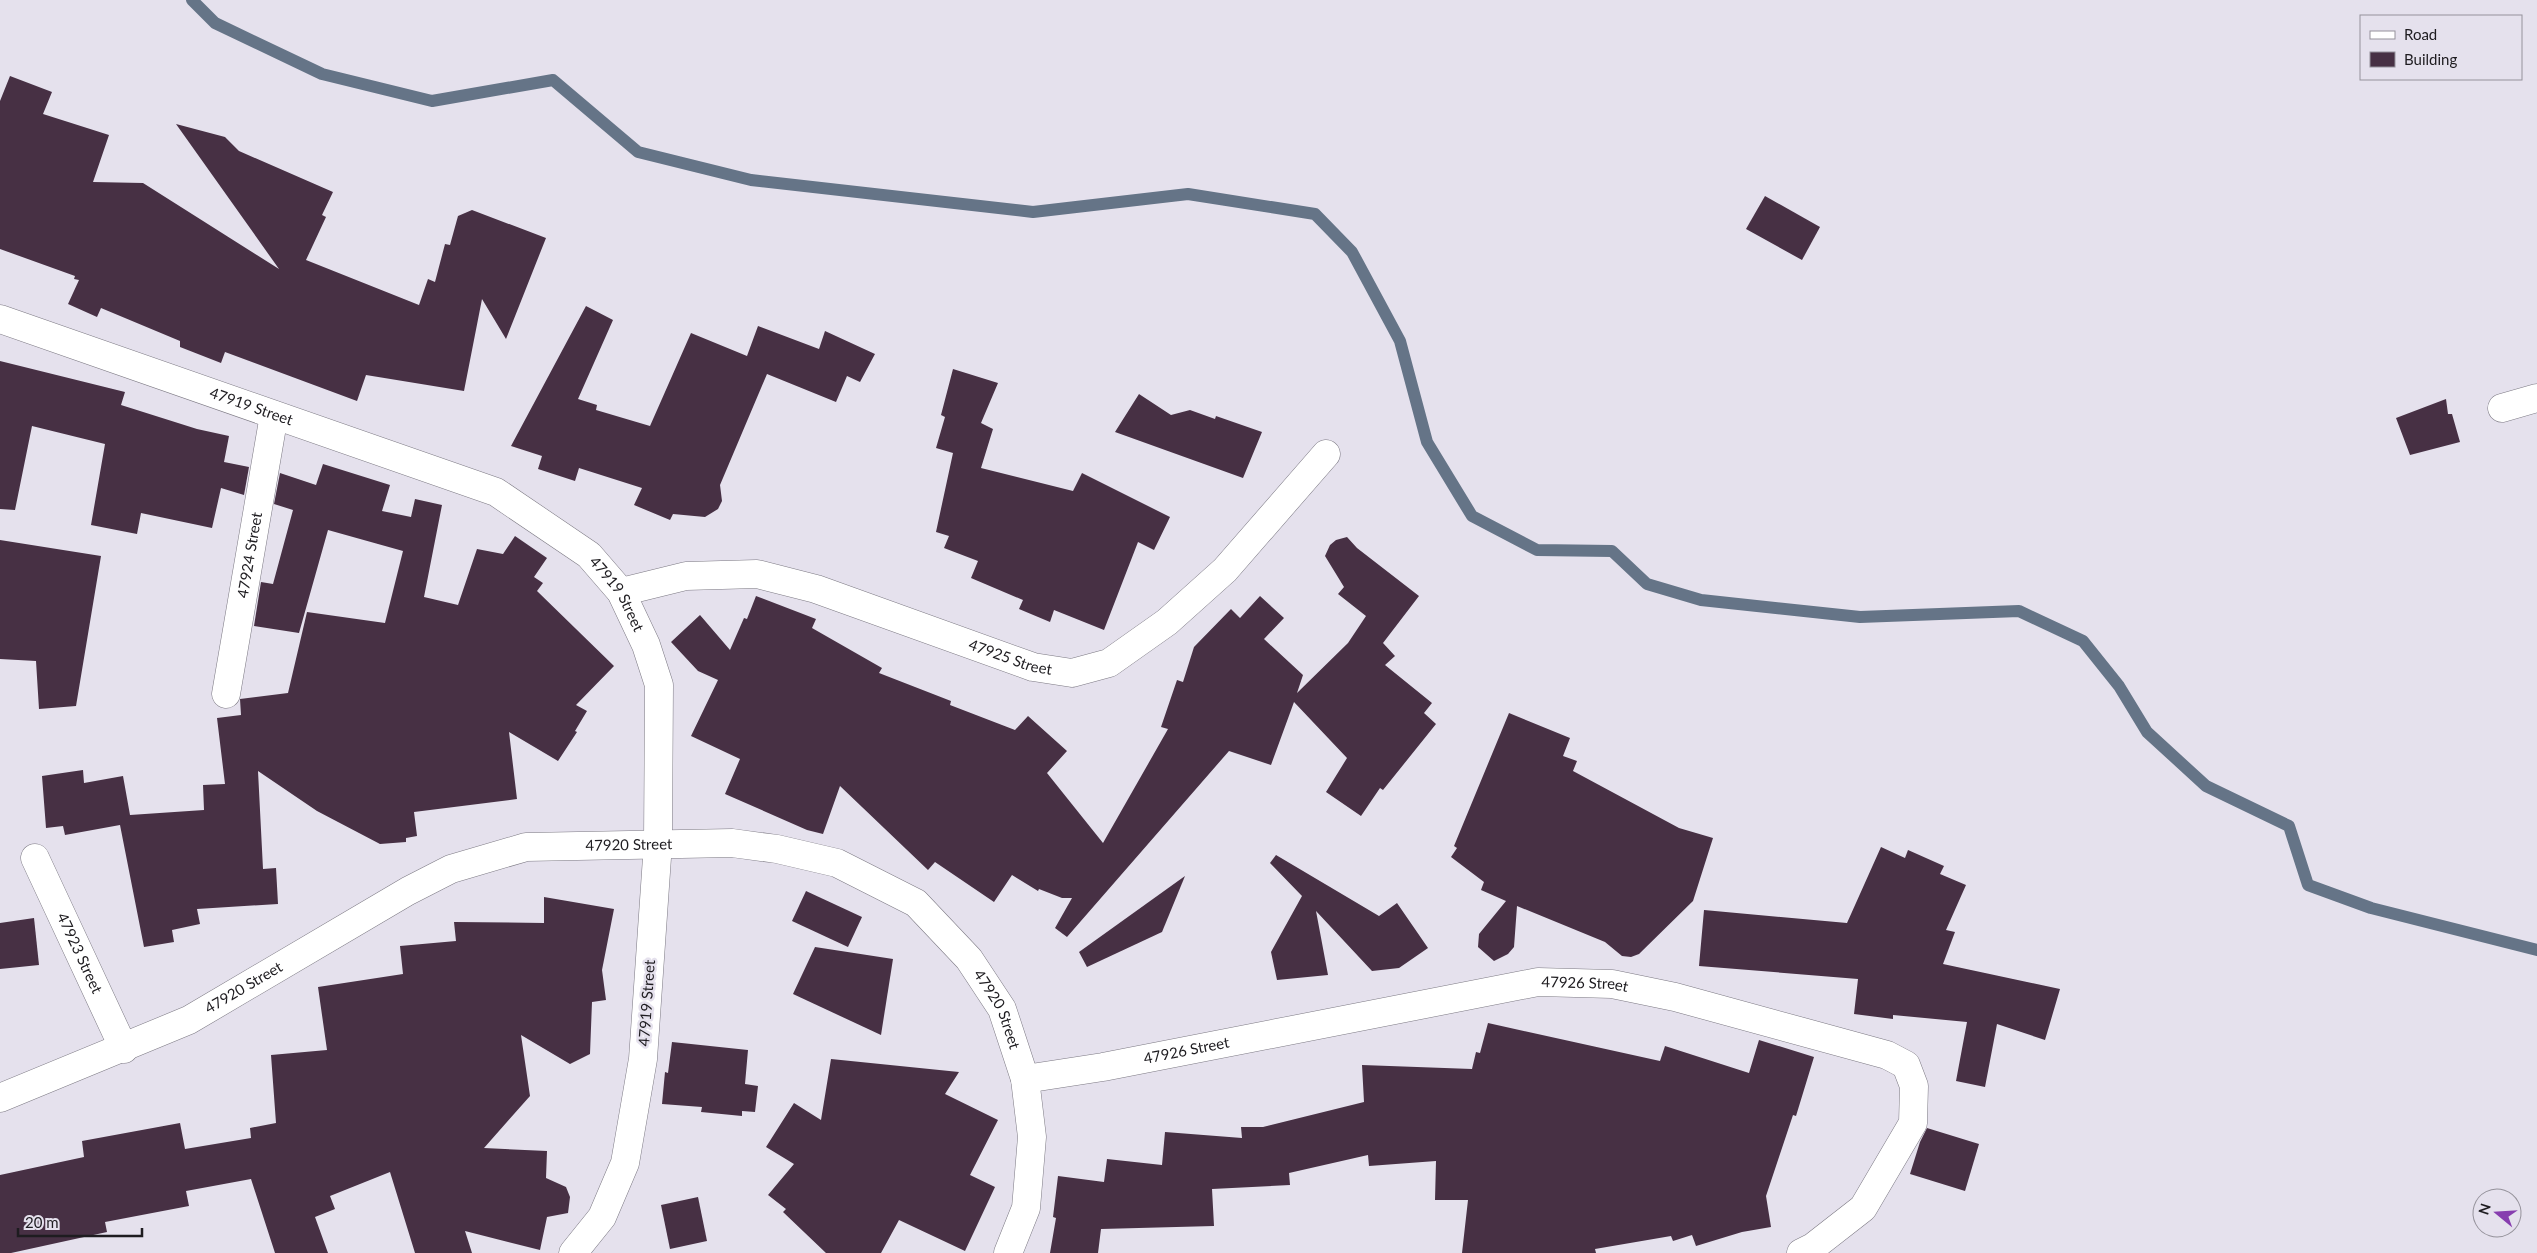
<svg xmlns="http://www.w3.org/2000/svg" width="2537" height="1253" font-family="Lato,sans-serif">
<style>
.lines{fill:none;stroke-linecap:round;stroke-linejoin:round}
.stream{stroke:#657487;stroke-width:12}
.building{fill:#473044}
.minor-casing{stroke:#7c7983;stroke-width:29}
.minor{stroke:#fff;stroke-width:28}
.labels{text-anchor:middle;stroke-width:5;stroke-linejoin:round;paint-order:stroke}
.street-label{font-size:15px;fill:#1e1c20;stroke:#e5e1ed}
</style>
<rect width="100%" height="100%" fill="#e5e1ed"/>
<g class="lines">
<path class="stream" d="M192,0l23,23 107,51 110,27 121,-21 85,72 113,28 282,32 155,-18 127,20 37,38 48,89 27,101 45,74 65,34 75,1 35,33 54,16 159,17 159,-6 64,30 36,45 28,46 59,54 83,40 19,59 63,23 166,42"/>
</g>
<g class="building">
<path d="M10,76l42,16 -9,22 66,21 -16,47 50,1 136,86 -103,-145 49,13 14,14 94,41 -11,23 4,2 -20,43 113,45 9,-26 7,3 10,-38 5,1 8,-29 14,-6 74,28 -40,101 -24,-40 -18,92 -98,-16 -9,26 -132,-49 -4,11 -41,-16v-6l-79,-33 -4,9 -29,-13 11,-24 -5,-1 1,-3 -75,-27v-148z"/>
<path d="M1765,196l55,31 -18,33 -56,-31z"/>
<path d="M586,306l27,14 -35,79 19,6 -1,5 54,16 41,-93 56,23 11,-30 61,23 6,-18 50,23 -15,28 -13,-6 -11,26 -69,-28 -47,111 2,16 -4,8 -13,8 -32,-3 -3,6 -36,-15 8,-17 -63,-20 -4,13 -37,-12 4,-13 -31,-10z"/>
<path d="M0,361l125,31 -4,13 76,24 32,7 -5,26 25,5 -5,28 -23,-7 -9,40 -71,-15 -4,21 -46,-9 14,-81 -73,-18 -17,84 -15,-1z"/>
<path d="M953,369l45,14 -17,40 12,6 -12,39 92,23 9,-18 88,44 -16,33 -16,-8 -34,88 -50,-20 -4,12 -31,-13 4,-9 -52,-22 7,-17 -34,-13 5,-12 -13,-4 17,-79 -17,-5 9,-31 -4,-2z"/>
<path d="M1139,394l32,21 19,-5 25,9 1,-3 46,16 -19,46 -128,-46z"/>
<path d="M2446,399l2,15h4l8,28 -50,13 -14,-37z"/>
<path d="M323,464l67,21 -8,26 29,6 4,-18 27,6 -18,92 34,8 19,-56 26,5 12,-18 32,22 -13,19 9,6 -6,8 77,75 -38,39 11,6 -12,20 2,1 -19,29 -49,-29 8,67 -103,13 3,24 -11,2v4l-26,2 -63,-33 -59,-40 5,98 13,-1 2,36 -81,5 3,15 -28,6 2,12 -30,5 -24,-122 -55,10 -2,-9 -17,2 -4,-52 41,-6 1,13 39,-7 7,39 74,-5 -1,-25 22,-1 -8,-66 24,-3 -1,-16 48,-6 19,-81 78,11 18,-72 -75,-21 -29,103 -45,-7 7,-44 12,2 20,-74 -19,-6 6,-31 36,12z"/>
<path d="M1347,537l10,11 62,48 -36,47 12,13 -10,9 47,38 -8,10 12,11 -53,66 -3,-2 -19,28 -35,-24 21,-34 -53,-56 -23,63 -42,-14 -162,186 -12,-9 17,-30h-10l-23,-9 -1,2 -26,-16 -18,27 -59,-40 -7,8 -88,-84 -17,48 -16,-4 -82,-36 15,-35 -49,-23 27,-56 -20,-9 -27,-29 29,-27 30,35 14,-32 3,1 9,-23 60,23 -4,9 70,40 -3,5 72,28 -1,4 65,25 13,-14 39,35 -20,22 56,70 65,-114 -7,-2 16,-47 6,2 11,-35 37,-38 9,9 20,-22 24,22 -20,21 39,36 -6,18 51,-50 18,-27 -28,-22 6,-7 -19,-31 5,-11 6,-5z"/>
<path d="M0,540l101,16 -25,150 -37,3 -3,-48 -36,-2z"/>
<path d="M1509,713l61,25 -7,18 14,5 -4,10 106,57 34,10 -20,63 -54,53 -8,3 -9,-1 -17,-14 -88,-36 -3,41 -6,7 -14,7 -16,-14 1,-13 27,-33 -25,-11 3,-8 -33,-25 6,-9 -3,-2z"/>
<path d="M1881,847l24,11 3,-8 36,16 -4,8 26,11 -20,45 9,2 -12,32 117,25 -15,51 -48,-16 -12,63 -29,-6 11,-59 -74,-7v4l-39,-5 4,-35 -159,-13 5,-56 143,13z"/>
<path d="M1276,855l103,61 18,-13 31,45 -29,20 -27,3 -56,-60 12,64 -51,5 -6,-28 31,-56 -32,-33z"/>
<path d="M1185,876l-23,56 -75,35 -8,-15z"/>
<path d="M806,891l56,26 -14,30 -56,-26z"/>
<path d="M544,897l70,12 -12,61 4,30 -14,2 -2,52 -20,10 -49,-29 9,61 -46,52 63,3 -1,27 20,9 4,10 -2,16 -21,4 -7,33 -75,-19 7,22h-57l-25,-81 -60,24 5,13 -20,8 13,36h-53l-24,-74 -65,12 3,15 -84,16 2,10 -96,21h-11v-78l84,-18 -2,-16 98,-18 5,26 66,-11 -1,-10 26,-5 -5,-68 56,-5 -9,-63 85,-13 -3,-28 56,-5 -2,-19 90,1z"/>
<path d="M34,918l5,47 -39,4v-46z"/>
<path d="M815,947l78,12 -12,76 -88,-41z"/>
<path d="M1488,1023l172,38 5,-15 84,27 10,-33 55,17 -18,59 -3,-1 -27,81 5,31 -29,5 -46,14 -4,-11 -19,6 -2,-5 -76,13 1,4h-134l6,-53h-33l1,-39 -67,5 -1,-11 -79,18 1,12 -78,4 2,37 -113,3 -3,24h-48l6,-35 -3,-1 5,-41 46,6 3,-23 55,6 3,-33 77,6 -1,-11h22l101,-25 -2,-37 110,4 4,-17 4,1z"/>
<path d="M672,1042l76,8 -3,34 13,2 -3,26 -13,-1v5l-41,-4 1,-5 -40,-3 3,-32 3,1z"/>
<path d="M831,1059l128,13 -14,22 53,26 -28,55 25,12 -30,64 -66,-31 -18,33h-55l-43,-41 3,-3 -18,-14 26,-31 -28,-17 28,-44 27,17z"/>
<path d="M1927,1128l52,16 -14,47 -55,-17 10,-32z"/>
<path d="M698,1197l9,44 -37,8 -9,-44z"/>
</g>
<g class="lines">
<g class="minor-casing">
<g id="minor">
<path id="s1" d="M0,319l496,173 93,63 32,37 25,53 13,40 -1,158 -15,216 -18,104 -23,54 -29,36"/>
<path d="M2502,408l35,-10"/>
<path id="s2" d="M621,592l65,-16 71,-2 59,15 217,78 39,6 37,-10 58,-41 58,-52 101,-116"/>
<path id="s3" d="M226,694l48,-279"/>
<path id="s4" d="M35,858l89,191"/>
<path id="s5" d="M1025,1079l78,-12 435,-85 74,2 63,13 212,58 19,10 8,21 -1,37 -50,85 -50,39 -12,6"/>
<path id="s6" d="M0,1098l189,-78 219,-129 43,-22 75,-22 206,-4 45,6 60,14 79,40 53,56 33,50 23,70 7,58 -6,71 -18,45"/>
</g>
</g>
<use href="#minor" class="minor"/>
</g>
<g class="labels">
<g class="street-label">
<text dy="5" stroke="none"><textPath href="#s1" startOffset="266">47919 Street</textPath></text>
<text dy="5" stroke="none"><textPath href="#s3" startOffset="141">47924 Street</textPath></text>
<text dy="5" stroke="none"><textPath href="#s1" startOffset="686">47919 Street</textPath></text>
<text dy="5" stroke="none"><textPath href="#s2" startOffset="405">47925 Street</textPath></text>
<text dy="5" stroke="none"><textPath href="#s6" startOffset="688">47920 Street</textPath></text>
<text dy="5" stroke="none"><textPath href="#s4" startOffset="105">47923 Street</textPath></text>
<text dy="5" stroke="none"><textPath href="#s5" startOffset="569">47926 Street</textPath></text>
<text dy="5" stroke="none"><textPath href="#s6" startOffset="268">47920 Street</textPath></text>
<text transform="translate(647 1003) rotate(-86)" y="5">47919 Street</text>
<text dy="5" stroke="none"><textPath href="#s6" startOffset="1122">47920 Street</textPath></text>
<text dy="5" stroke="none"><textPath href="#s5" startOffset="164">47926 Street</textPath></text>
</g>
</g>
<rect x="2360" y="15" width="162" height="65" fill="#e5e1ed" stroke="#95929b"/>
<rect x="2370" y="31" width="25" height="8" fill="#ffffff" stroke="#95929b"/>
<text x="2404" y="40" font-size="15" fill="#1e1c20">Road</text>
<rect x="2370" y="52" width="25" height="15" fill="#473044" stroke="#95929b"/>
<text x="2404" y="65" font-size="15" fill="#1e1c20">Building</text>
<g transform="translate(2497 1213) rotate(288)"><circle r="24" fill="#e5e1ed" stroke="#95929b"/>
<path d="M0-4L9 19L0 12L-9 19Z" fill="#873daf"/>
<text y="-8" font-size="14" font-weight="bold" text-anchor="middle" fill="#1e1c20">N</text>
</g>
<path d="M18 1228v8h124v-8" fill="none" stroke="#1e1c20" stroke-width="2.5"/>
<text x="25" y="1228" font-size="15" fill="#1e1c20" stroke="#e5e1ed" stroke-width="4" paint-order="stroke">20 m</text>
</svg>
